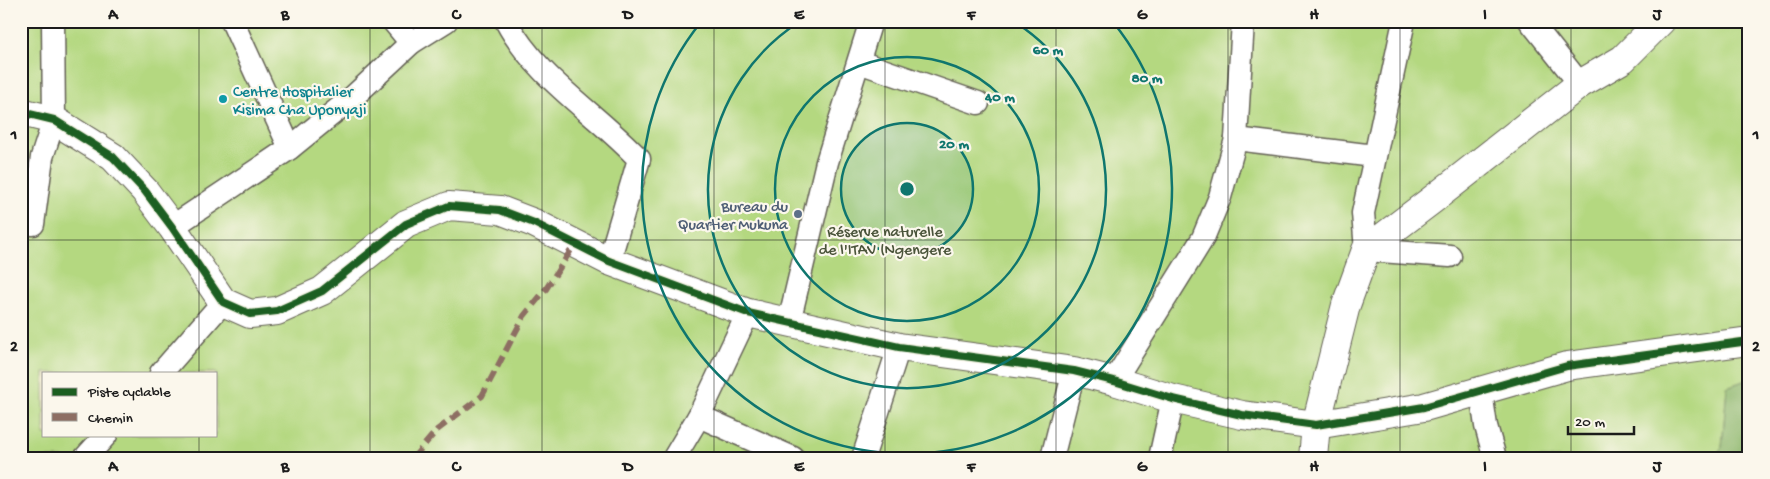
<svg xmlns="http://www.w3.org/2000/svg" width="1770" height="479" font-family="'Gochi Hand',sans-serif">
<style>
.green{fill:#b4d880;stroke:#687a4e;fill-rule:evenodd}
.forest{fill:#8fb86e;stroke:#566a45}
.lines{fill:none;stroke-linecap:round;stroke-linejoin:round}
.minor-casing{stroke:#646155;stroke-width:25}
.tertiary-casing{stroke:#646155;stroke-width:30}
.minor{stroke:#fff;stroke-width:22}
.tertiary{stroke:#fff;stroke-width:28}
.quiet{stroke:#8d6e63;stroke-width:6;stroke-dasharray:12 6;stroke-linecap:butt}
.cycleway-casing{stroke:#fbf7ec;stroke-width:11}
.cycleway{stroke:#1b5e20;stroke-width:8}
.grid{fill:none;stroke:#1c1c1c;stroke-width:1;stroke-opacity:0.55}
.ring{fill:none;stroke:#0f766e;stroke-width:2.5}
.culture-dot{fill:#0f9aa8;stroke:#fbf7ec;stroke-width:2}
.service-dot{fill:#5c6f8a;stroke:#fbf7ec;stroke-width:2}
.labels{text-anchor:middle;stroke-width:4.5;stroke-linejoin:round;paint-order:stroke}
.culture-label{font-size:16px;fill:#0d838f;stroke:#fbf7ec;text-anchor:start}
.service-label{font-size:16px;fill:#4e5e75;stroke:#fbf7ec;text-anchor:end}
.park-label{font-size:16px;fill:#4a543a;stroke:#fbf7ec}
.centre{fill:#0f766e;stroke:#fbf7ec;stroke-width:2.5}
.ring-label{font-size:15px;text-anchor:middle;font-weight:bold;fill:#0f766e;stroke:#fbf7ec;stroke-width:4.5;stroke-linejoin:round;paint-order:stroke}
.neatline{fill:none;stroke:#1c1c1c;stroke-width:2}
.grid-label{font-size:16px;text-anchor:middle;font-weight:bold;fill:#1c1c1c}
</style>
<rect width="100%" height="100%" fill="#fbf7ec"/>
<filter id="ink" filterUnits="userSpaceOnUse"><feTurbulence type="fractalNoise" baseFrequency=".02" numOctaves="2"/><feDisplacementMap in="SourceGraphic" scale="10" xChannelSelector="R" yChannelSelector="G"/><feConvolveMatrix kernelMatrix="1 2 1 2 8 2 1 2 1" color-interpolation-filters="sRGB"/></filter>
<filter id="wash" filterUnits="userSpaceOnUse"><feTurbulence type="fractalNoise" baseFrequency=".0096" numOctaves="4" result="noise"/><feDisplacementMap in="SourceGraphic" scale="20" xChannelSelector="R" yChannelSelector="G"/><feGaussianBlur stdDeviation="1.12" result="paint"/><feColorMatrix in="noise" values="0 0 0 0 0 0 0 0 0 0 0 0 0 0 0 0 0 1.4 0 .05"/><feComposite in="paint" operator="in"/></filter>
<g filter="url(#wash)">
<rect width="100%" height="100%" fill="#e9e1bf"/>
<path class="green" d="M21,21h1728v358l-22,8 -5,60 -8,11h-1693zM44,373h172v62h-172z"/>
<path class="forest" d="M1749,379v79h-35l8,-11 5,-60z"/>
</g>
<g filter="url(#ink)">
<g class="lines">
<g class="minor-casing">
<g id="minor">
<path d="M232,21l58,127"/>
<path d="M393,21l18,22"/>
<path d="M506,21c30,57 90,92 133,138l-30,102"/>
<path d="M1404,21l-41,192 3,37 84,6"/>
<path d="M1530,21l50,63"/>
<path d="M859,62l119,41"/>
<path d="M1236,139l138,17"/>
<path d="M33,224l9,-67 12,-37 -1,-99"/>
<path d="M172,227l118,-79 63,-51 58,-54 35,-22"/>
<path d="M789,322l38,-160 44,-141"/>
<path d="M161,373l62,-71"/>
<path d="M1114,381l89,-143 17,-41 16,-58 7,-118"/>
<path d="M1481,392l5,34 9,32"/>
<path d="M699,416l94,42"/>
<path d="M85,458l21,-23"/>
<path d="M674,458l25,-42 49,-103"/>
<path d="M863,458l36,-111"/>
<path d="M1052,458l22,-87"/>
<path d="M1160,458l13,-59"/>
</g>
</g>
<g class="tertiary-casing">
<g id="tertiary">
<path d="M21,112l33,8 59,37 32,34 27,36 51,75 27,12 27,-3 45,-20 84,-67 43,-18 51,4 34,13 75,38 139,52 151,34 175,24 40,10 59,18 69,16 74,10 108,-18 143,-41 182,-25"/>
<path d="M1313,458l3,-33 30,-120 20,-55 66,-50 148,-116 43,-25 38,-38"/>
</g>
</g>
<use href="#minor" class="minor"/>
<use href="#tertiary" class="tertiary"/>
<path class="quiet" d="M413,458l24,-28 45,-34 42,-80 22,-27 29,-45"/>
<g class="cycleway-casing">
<path id="cycleway" d="M21,112l33,8 59,37 32,34 27,36 51,75 27,12 27,-3 45,-20 84,-67 43,-18 51,4 34,13 75,38 139,52 151,34 175,24 40,10 59,18 69,16 74,10 108,-18 143,-41 182,-25"/>
</g>
<use href="#cycleway" class="cycleway"/>
</g>
</g>
<path class="grid" d="M199,21v352M370,21v437M542,21v437M714,21v437M885,21v437M1056,21v437M1228,21v437M1400,21v437M1571,21v437M21,240h1728M199,435v23"/>
<circle cx="907" cy="189" r="66" fill="#0f766e" fill-opacity=".12"/>
<g class="ring">
<circle cx="907" cy="189" r="66"/>
<circle cx="907" cy="189" r="132"/>
<path d="M1015 22A199 199 0 1 1 799 22"/>
<path d="M1113 22A265 265 0 1 1 701 22"/>
</g>
<circle class="culture-dot" cx="223" cy="99" r="5"/>
<circle class="service-dot" cx="798" cy="214" r="5"/>
<g class="labels">
<g class="culture-label">
<text x="233" y="96">Centre Hospitalier<tspan x="233" dy="18">Kisima Cha Uponyaji</tspan></text>
</g>
<g class="service-label">
<text x="788" y="211">Bureau du<tspan x="788" dy="18">Quartier Mukuna</tspan></text>
</g>
<g class="park-label">
<text x="885" y="236">Réserve naturelle<tspan x="885" dy="18">de l'ITAV (Ngengere</tspan></text>
</g>
</g>
<circle cx="907" cy="189" r="8" class="centre"/>
<g class="ring-label">
<text x="1048" y="54">60 m</text>
<text x="1147" y="82">80 m</text>
<text x="1000" y="101">40 m</text>
<text x="954" y="148">20 m</text>
</g>
<rect width="1770" height="479" fill="none" stroke="#fbf7ec" stroke-width="55"/>
<rect x="42" y="372" width="175" height="65" fill="#fbf7ec" stroke="#a29f99"/>
<rect x="52" y="388" width="25" height="8" fill="#1b5e20" stroke="#a29f99"/>
<text x="88" y="396" font-size="15" fill="#1c1c1c">Piste cyclable</text>
<rect x="52" y="413" width="25" height="8" fill="#8d6e63" stroke="#a29f99"/>
<text x="88" y="422" font-size="15" fill="#1c1c1c">Chemin</text>
<path d="M1568 426v8h66v-8" fill="none" stroke="#1c1c1c" stroke-width="2.5"/>
<text x="1575" y="426" font-size="15" fill="#1c1c1c" stroke="#fbf7ec" stroke-width="4" paint-order="stroke">20 m</text>
<rect x="28" y="28" width="1714" height="424" class="neatline"/>
<g class="grid-label">
<text x="113" y="19">A</text>
<text x="285" y="19">B</text>
<text x="456" y="19">C</text>
<text x="628" y="19">D</text>
<text x="799" y="19">E</text>
<text x="971" y="19">F</text>
<text x="1142" y="19">G</text>
<text x="1314" y="19">H</text>
<text x="1485" y="19">I</text>
<text x="1657" y="19">J</text>
<text x="14" y="139">1</text>
<text x="1756" y="139">1</text>
<text x="14" y="351">2</text>
<text x="1756" y="351">2</text>
<text x="113" y="471">A</text>
<text x="285" y="471">B</text>
<text x="456" y="471">C</text>
<text x="628" y="471">D</text>
<text x="799" y="471">E</text>
<text x="971" y="471">F</text>
<text x="1142" y="471">G</text>
<text x="1314" y="471">H</text>
<text x="1485" y="471">I</text>
<text x="1657" y="471">J</text>
</g>
</svg>
